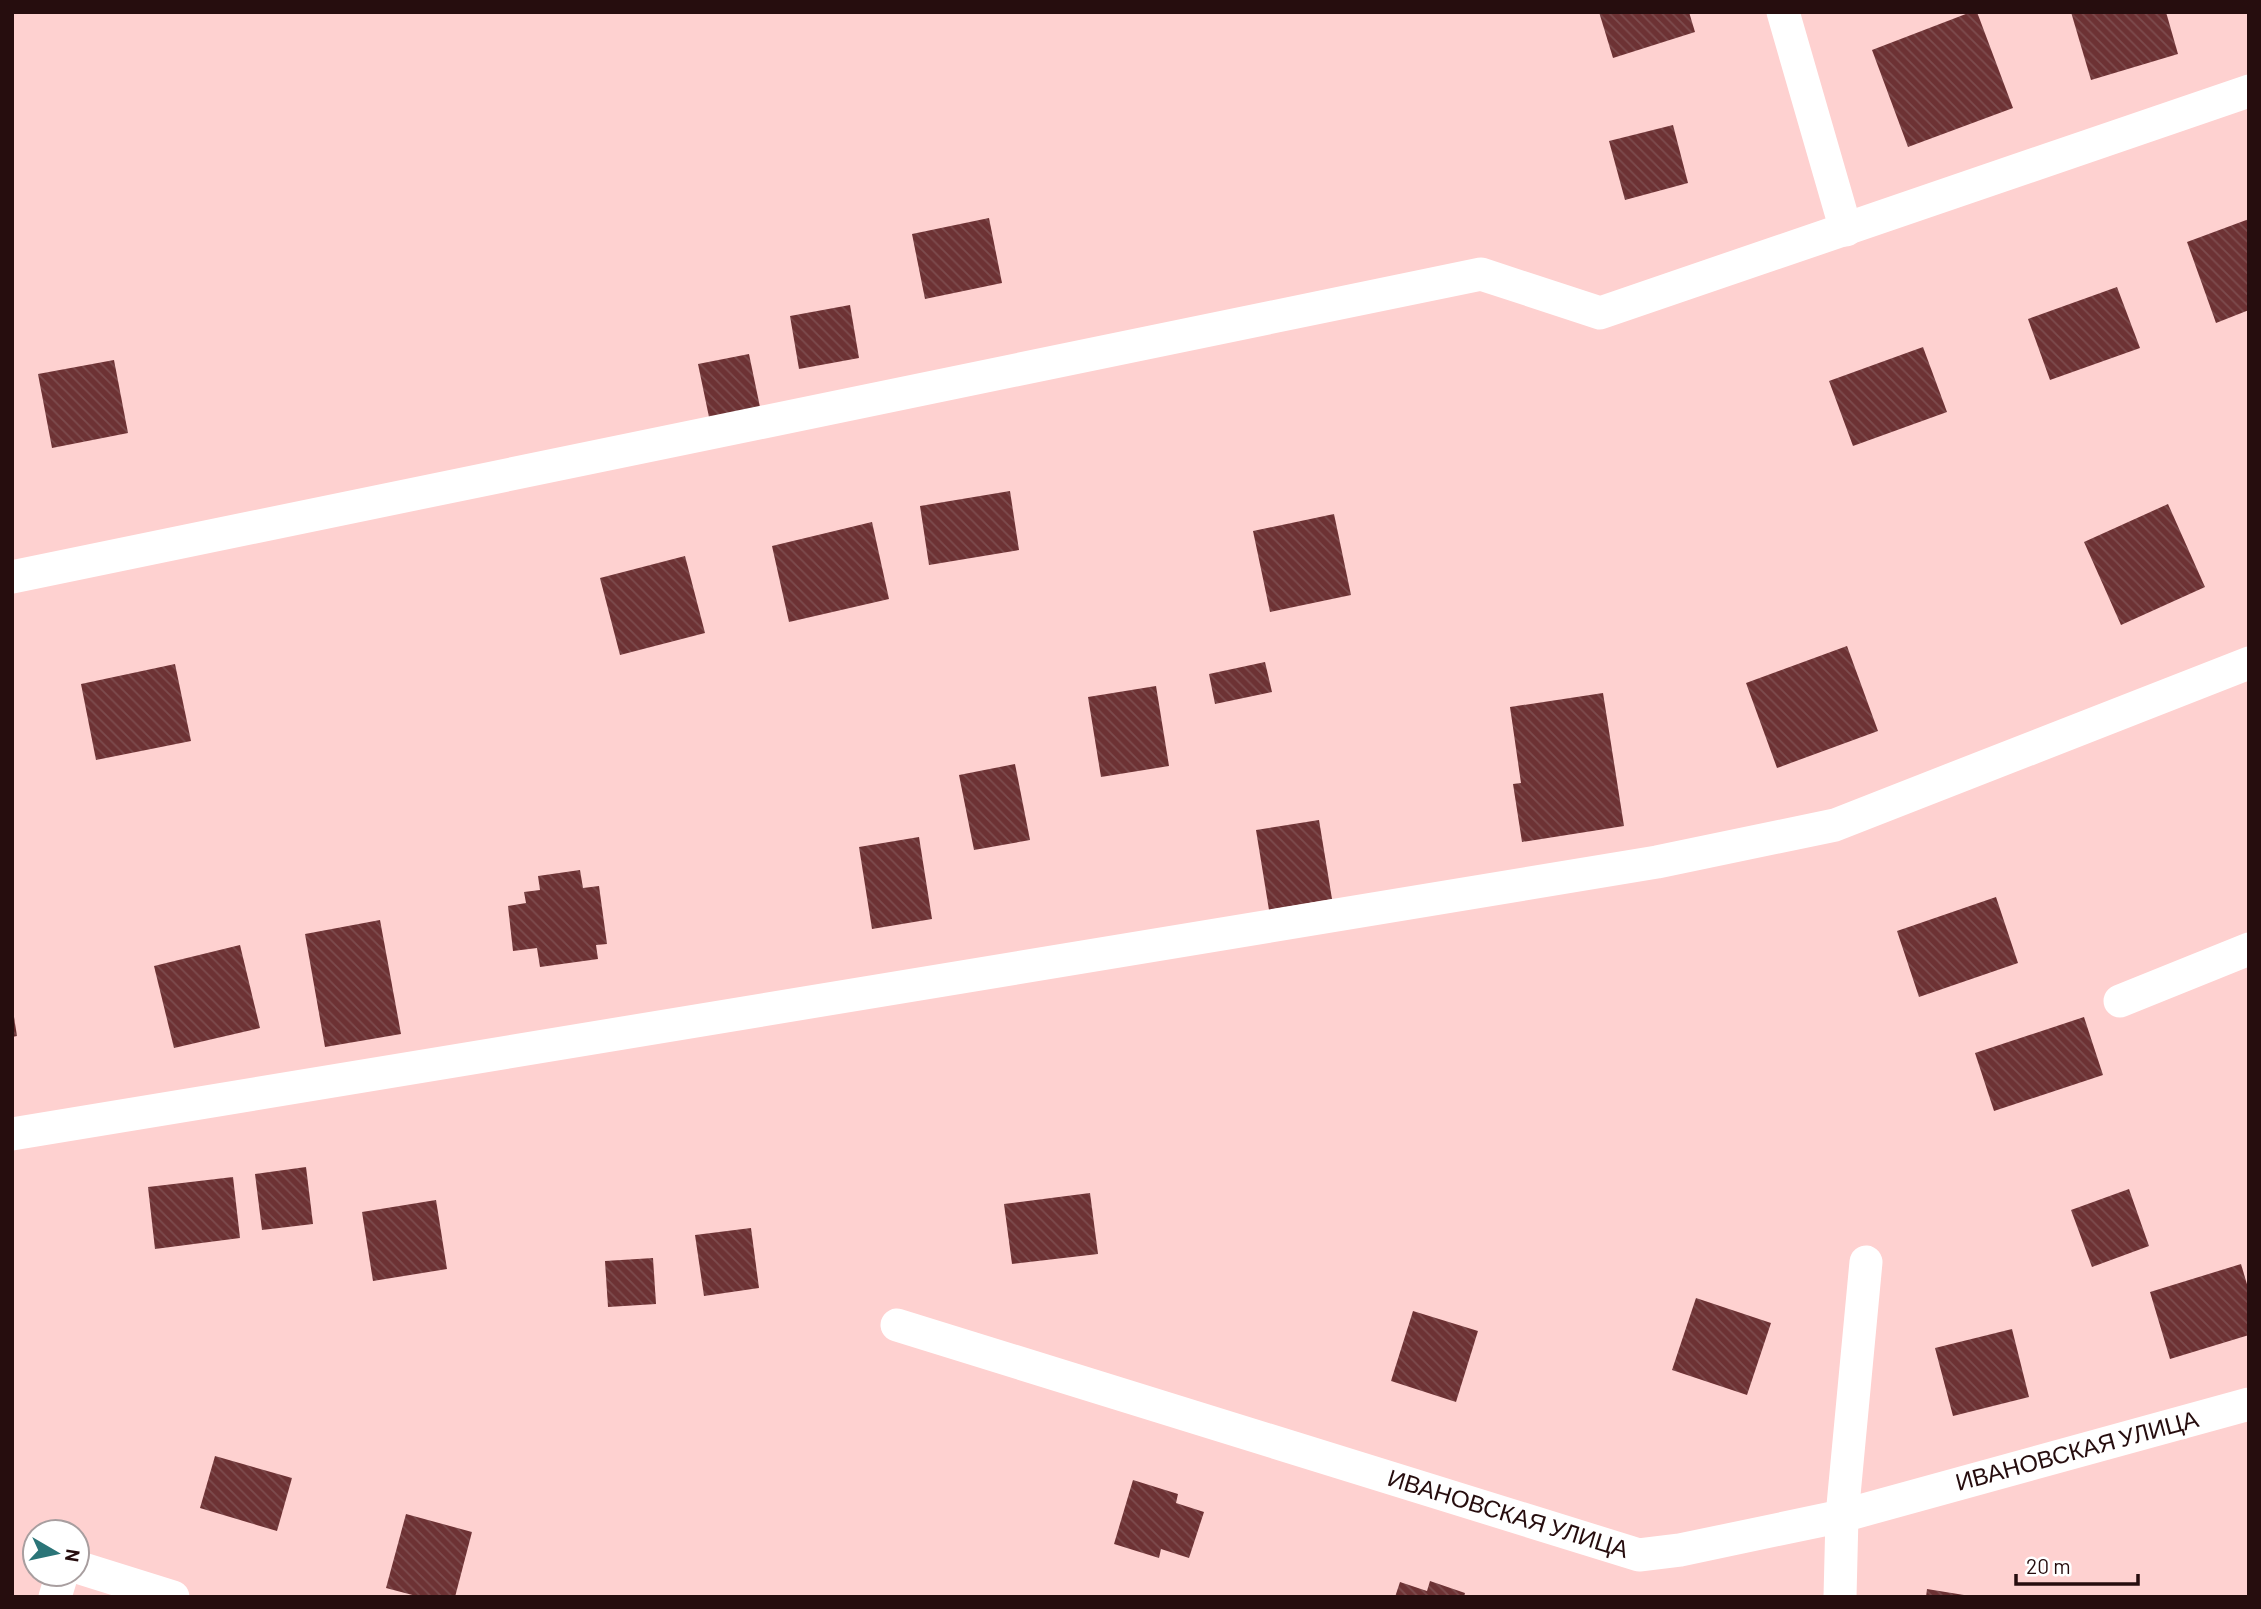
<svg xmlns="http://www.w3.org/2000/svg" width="2261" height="1609" font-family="Barlow,sans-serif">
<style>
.building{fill:url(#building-back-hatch)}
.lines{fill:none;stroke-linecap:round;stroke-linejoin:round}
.minor{stroke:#fff;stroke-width:33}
.labels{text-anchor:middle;stroke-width:7;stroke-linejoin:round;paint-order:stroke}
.street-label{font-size:24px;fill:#260d0e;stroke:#fff}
</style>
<defs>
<pattern id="building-back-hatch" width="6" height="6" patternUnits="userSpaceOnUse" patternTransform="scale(1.75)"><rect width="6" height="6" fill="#6d3234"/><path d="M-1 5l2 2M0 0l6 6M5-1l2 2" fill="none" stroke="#7d4c4e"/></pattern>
</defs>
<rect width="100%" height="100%" fill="#fed1d0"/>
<g class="building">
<path d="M1599,12h90l6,20 -82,26z"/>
<path d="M1971,12h6l36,96 -105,39 -36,-97z"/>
<path d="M2071,12h95l12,42 -87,26z"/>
<path d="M1673,125l15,58 -63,17 -16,-59z"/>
<path d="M989,218l13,65 -77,16 -13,-65z"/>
<path d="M2249,219v91l-33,13 -29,-81z"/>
<path d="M2117,287l23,61 -90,32 -22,-61z"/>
<path d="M850,305l9,53 -60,11 -9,-53z"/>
<path d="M1923,347l24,65 -94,34 -24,-65z"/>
<path d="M749,354l12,58 -51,10 -12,-58z"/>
<path d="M114,360l14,73 -76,15 -14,-74z"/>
<path d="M1010,491l9,59 -90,15 -9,-59z"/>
<path d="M2168,504l37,83 -84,38 -37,-83z"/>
<path d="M1334,514l17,81 -81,17 -17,-81z"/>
<path d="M872,522l17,77 -100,23 -17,-76z"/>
<path d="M685,556l20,77 -85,22 -20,-77z"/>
<path d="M1847,646l31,85 -101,37 -31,-85z"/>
<path d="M1265,662l7,30 -57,12 -6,-30z"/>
<path d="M175,664l16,77 -95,19 -15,-76z"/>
<path d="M1156,686l13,80 -68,11 -13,-80z"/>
<path d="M1603,693l21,133 -102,16 -9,-58 8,-1 -11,-76z"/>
<path d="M1015,764l15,76 -56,10 -15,-75z"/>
<path d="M1319,820l13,79 -63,11 -13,-80z"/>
<path d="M919,837l13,82 -60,10 -13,-82z"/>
<path d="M580,870l3,18 16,-2 8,58 -11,1 2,14 -58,8 -3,-19 -24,3 -5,-45 18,-3 -2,-11 16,-2 -2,-14z"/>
<path d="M1996,897l22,66 -99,34 -22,-66z"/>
<path d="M380,920l21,114 -76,13 -20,-113z"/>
<path d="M240,945l20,83 -86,20 -20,-82z"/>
<path d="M14,1017l3,19 -5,1v-19z"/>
<path d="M2084,1017l19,58 -109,36 -19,-58z"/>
<path d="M306,1167l7,57 -51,6 -7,-56z"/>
<path d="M233,1177l7,61 -85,11 -7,-62z"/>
<path d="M2129,1189l20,57 -57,21 -21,-57z"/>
<path d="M1090,1193l8,61 -86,10 -8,-60z"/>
<path d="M436,1200l11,69 -74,12 -11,-69z"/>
<path d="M751,1228l8,60 -55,8 -9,-61z"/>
<path d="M653,1258l3,46 -48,3 -3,-46z"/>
<path d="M2241,1264l8,27v44l-79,24 -20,-67z"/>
<path d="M1696,1298l75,25 -24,72 -75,-25z"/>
<path d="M1413,1311l65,20 -22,71 -65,-21z"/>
<path d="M2012,1329l17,68 -76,19 -18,-68z"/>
<path d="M215,1456l77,22 -15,53 -77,-23z"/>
<path d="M1133,1480l45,14 -2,9 28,9 -15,46 -28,-9 -2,9 -45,-14z"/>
<path d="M406,1514l66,18 -17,65h-35l-34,-9z"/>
<path d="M1430,1581l35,12 -1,4h-69l5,-15 27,9z"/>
<path d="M1927,1589l37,6v2h-38z"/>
</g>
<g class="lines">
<g class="minor">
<path d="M1783,12l63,218"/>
<path d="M12,577l1469,-303 119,39 649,-222"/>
<path d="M2120,1001l129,-52"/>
<path d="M12,1134l1645,-272 178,-37 414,-162"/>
<path d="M897,1325l742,230 41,-5 162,-34 407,-112"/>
<path d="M77,1567l96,30"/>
<path d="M55,1597l7,-23"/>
<path d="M1840,1597l2,-81 24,-254"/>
</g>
</g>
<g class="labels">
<g class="street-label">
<text transform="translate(2077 1451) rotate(-15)" y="8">ИВАНОВСКАЯ УЛИЦА</text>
<text transform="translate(1508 1514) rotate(17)" y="8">ИВАНОВСКАЯ УЛИЦА</text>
</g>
</g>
<rect width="2261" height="1609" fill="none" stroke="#260d0e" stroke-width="28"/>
<g transform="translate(56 1553) rotate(99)"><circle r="33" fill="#ffffff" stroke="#a89e9f" stroke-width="2"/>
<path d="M0-5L12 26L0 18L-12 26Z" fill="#2b7578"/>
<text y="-10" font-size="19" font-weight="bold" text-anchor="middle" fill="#260d0e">N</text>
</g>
<path d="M2016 1574v10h122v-10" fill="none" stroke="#260d0e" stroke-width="3.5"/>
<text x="2026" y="1574" font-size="21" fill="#260d0e" stroke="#ffffff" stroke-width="5" paint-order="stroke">20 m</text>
</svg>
